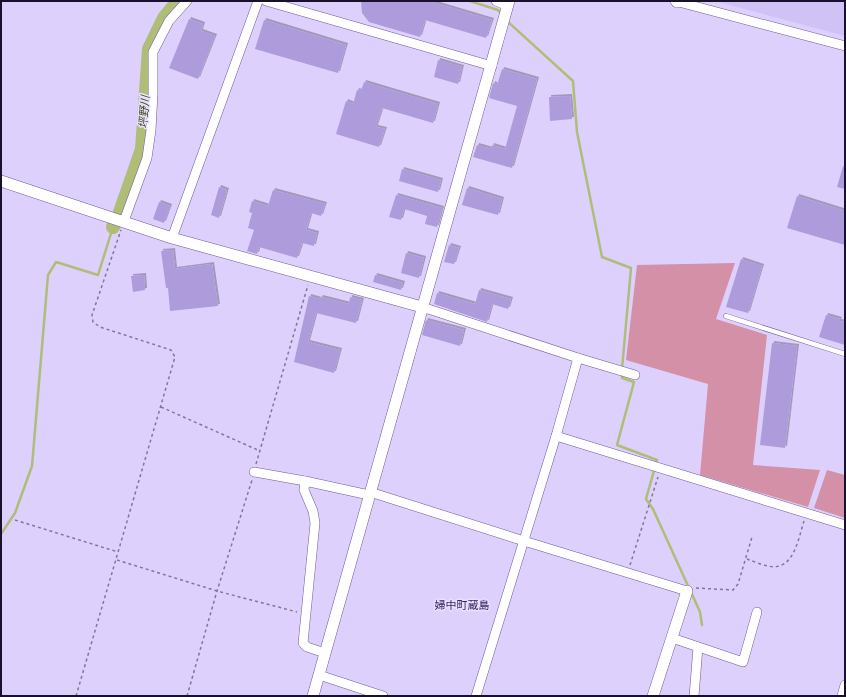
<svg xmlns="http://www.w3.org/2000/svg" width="846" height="697" font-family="Signika,'Noto Sans JP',sans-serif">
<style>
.built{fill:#d0c2f4}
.green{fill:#d490a6}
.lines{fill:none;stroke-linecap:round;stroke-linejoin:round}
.stream{stroke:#afbd77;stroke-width:2.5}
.river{stroke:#afbd77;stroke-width:14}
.building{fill:#ae9bdb;filter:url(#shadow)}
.service-casing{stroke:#70599c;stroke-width:5.5}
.minor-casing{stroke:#70599c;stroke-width:10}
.tertiary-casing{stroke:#70599c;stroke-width:12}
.path{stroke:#81769b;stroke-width:1.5;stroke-dasharray:3 3;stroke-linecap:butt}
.service{stroke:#fff;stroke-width:4.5}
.minor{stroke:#fff;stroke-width:9}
.tertiary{stroke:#fff;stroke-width:11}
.labels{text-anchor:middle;stroke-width:3;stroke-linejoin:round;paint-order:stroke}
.water-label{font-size:11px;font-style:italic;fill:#3d4612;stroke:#e8e0ff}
.neighbourhood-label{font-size:11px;fill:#3c2462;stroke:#e8e0ff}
</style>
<defs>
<filter id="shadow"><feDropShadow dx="2" dy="-2" stdDeviation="0" flood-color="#0004"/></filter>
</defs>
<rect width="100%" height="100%" fill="#ddd0fd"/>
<path class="built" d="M715,1h130v35z"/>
<g class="green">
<path d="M735,263l-19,56 51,16 -14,130 67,5 -12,37 -108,-32 8,-91 -82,-24 11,-95z"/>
<path d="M827,470l18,5v43l-31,-10z"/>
</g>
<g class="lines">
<g class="stream">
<path d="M470,1l28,9 4,4"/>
<path d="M507,21l66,60 4,51 25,125 29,11 -9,101"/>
<path d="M622,374v4l12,4 -17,63 40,15 -11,39 7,10 36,79"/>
<path d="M1,534l14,-21 17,-47 16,-191 8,-13 42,13 15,-48"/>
<path d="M691,592l9,20 2,13"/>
</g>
<path class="river" d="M113,227l6,-12 23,-66 7,-100 15,-31 14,-17"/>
</g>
<g class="building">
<path d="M361,1h67l64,19 -6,18 -61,-18 -5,17 -51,-15 -7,-9z"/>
<path d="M189,19l14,5 -2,7 14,5 -17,43 -29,-11z"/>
<path d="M264,20l82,25 -8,28 -83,-24z"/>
<path d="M438,60l24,7 -4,17 -24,-7z"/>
<path d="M502,69l35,10 -25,89 -39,-11 4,-12 14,4 1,-4 13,4 12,-43 -28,-8 4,-15 4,2z"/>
<path d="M364,82l74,22 -5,19 -51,-15 -6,19 9,2 -6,18 -43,-13 10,-33 7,3 4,-14 4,1z"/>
<path d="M570,96l2,23 -22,2 -1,-24z"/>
<path d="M843,166l2,1v22l-8,-2z"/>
<path d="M402,169l39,11 -3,12 -39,-11z"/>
<path d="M219,187l8,3 -8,28 -8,-3z"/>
<path d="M467,188l35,11 -4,16 -36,-10z"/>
<path d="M273,190l52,14 -4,12 -10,-3 -5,17 11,3 -3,13 -12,-3 -5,15 -38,-11 -2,7 -10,-3 7,-21 -6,-2 4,-15 -3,-1 3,-11 16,5z"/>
<path d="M396,195l46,13 -5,19 -12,-3 2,-8 -23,-7 -3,11 -12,-3z"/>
<path d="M797,196l48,15v34l-58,-17z"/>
<path d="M159,202l11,4 -6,17 -11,-4z"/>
<path d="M449,245l10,3 -5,16 -10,-2z"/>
<path d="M173,250l2,19 37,-5 6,42 -48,5 -2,-23h-2l-5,-37z"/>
<path d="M406,253l18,5 -5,20 -18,-5z"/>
<path d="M741,259l21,7 -14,47 -22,-6z"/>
<path d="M144,275l1,15 -12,2 -2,-16z"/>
<path d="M375,275l28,8 -2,7 -28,-8z"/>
<path d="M479,290l32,9 -3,10 -16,-5 -5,18 -53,-18 3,-11 38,11z"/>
<path d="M309,296l11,3 1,-2 28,7 1,-7 12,3 -6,23 -40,-10 -8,29 32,8 -6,23 -40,-11z"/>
<path d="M826,315l14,4 -1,2 6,1v23l-26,-8z"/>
<path d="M426,320l38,10 -4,16 -38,-11z"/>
<path d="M772,343l25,3 -12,102 -25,-3z"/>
</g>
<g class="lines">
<g class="service-casing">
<path id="service" d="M726,316l119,38"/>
</g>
<g class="minor-casing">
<g id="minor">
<path d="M266,1l226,65"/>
<path d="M496,1l12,5"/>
<path d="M675,1l170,45"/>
<path d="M124,221l23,-63 4,-28 2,-36v-42l16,-31 18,-20"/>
<path d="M172,238l86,-237"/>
<path d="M422,307l156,51 -22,78 -80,260"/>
<path d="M578,358l57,17"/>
<path d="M556,436l289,89"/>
<path d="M254,472l51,9"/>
<path d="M370,492l154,49 163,50"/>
<path d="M672,638l71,24 14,-50"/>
<path d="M325,653l-18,-6 -4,-4 12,-120 -2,-12 -9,-21 1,-9 64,14"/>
<path d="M319,675l64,21"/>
<path d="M694,696l4,-49"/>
<path d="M842,696l3,-11"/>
</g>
</g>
<g class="tertiary-casing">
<g id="tertiary">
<path d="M677,2v-1"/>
<path d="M1,181l171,57 250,69"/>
<path d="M313,696l196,-695"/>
<path d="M653,696l34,-105"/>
</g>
</g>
<g class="path">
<path d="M161,407l99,44"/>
<path d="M256,464l52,-179"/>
<path d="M15,520l103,32"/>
<path d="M747,559c6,2 14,6 21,7 26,6 30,-27 36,-45"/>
<path d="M117,560l100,31 80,21"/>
<path d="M630,565l28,-88"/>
<path d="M696,588l37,2 5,-6 14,-47"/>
<path d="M76,696l99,-339 -4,-7 -71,-23 -7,-5 -1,-7 29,-85"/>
<path d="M187,696l30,-105 35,-111"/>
</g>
<use href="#service" class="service"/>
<use href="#minor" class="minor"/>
<use href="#tertiary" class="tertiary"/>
</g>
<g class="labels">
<g class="water-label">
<text transform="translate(144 112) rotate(-86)" y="4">坪野川</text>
</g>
<g class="neighbourhood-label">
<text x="462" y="609">婦中町蔵島</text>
</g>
</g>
<rect width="846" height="697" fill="none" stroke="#19102b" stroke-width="4"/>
</svg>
